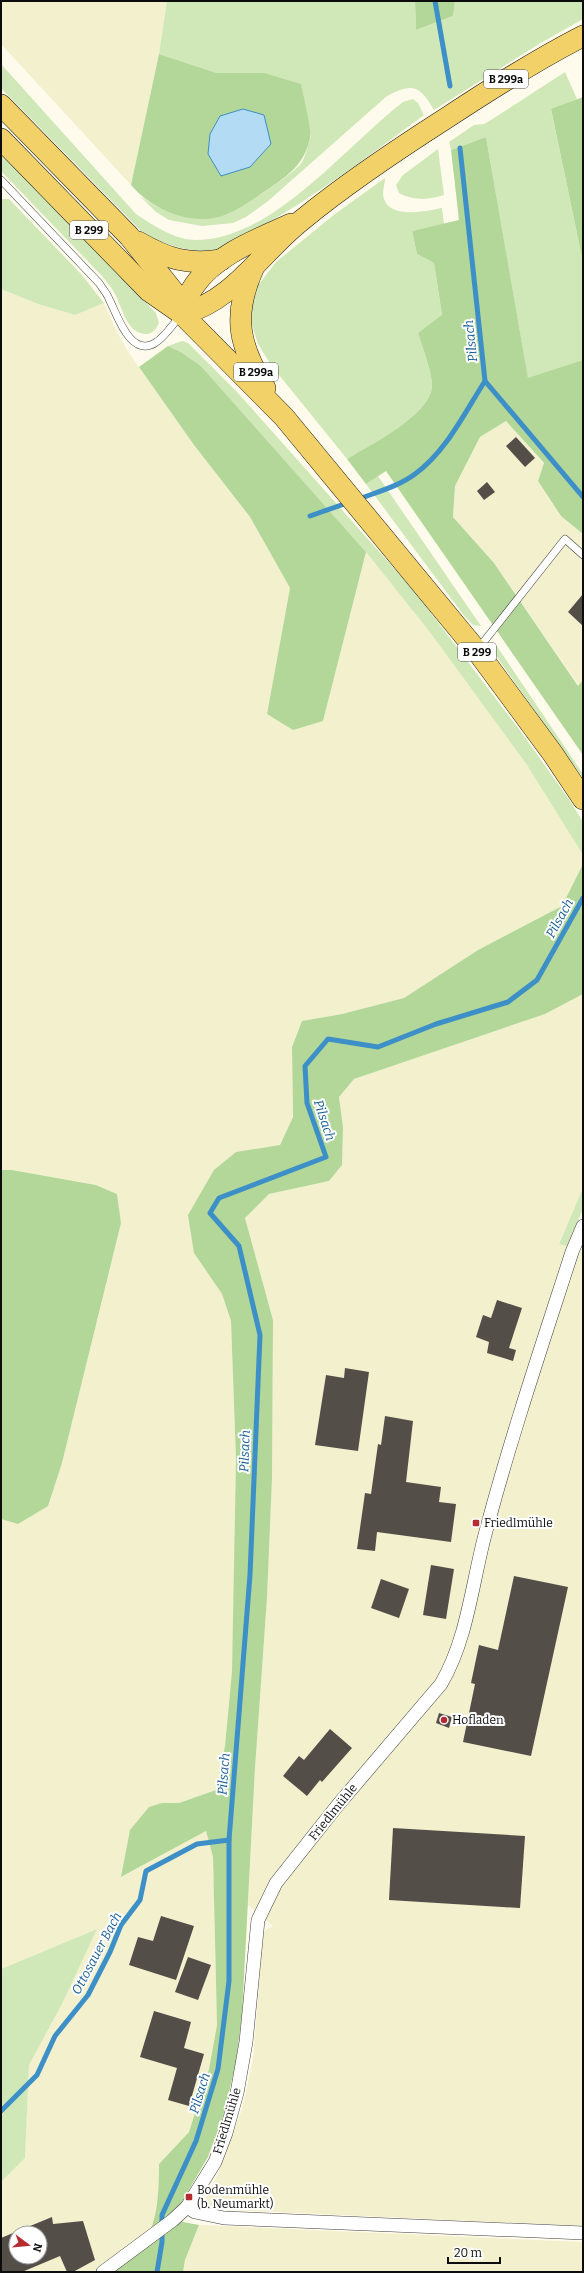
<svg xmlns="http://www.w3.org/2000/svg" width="584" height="2273" font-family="Bitter,serif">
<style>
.farmland{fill:#f3f0ce;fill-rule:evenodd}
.green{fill:#d0e7b8}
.forest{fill:#b3d798}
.water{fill:#b3dbf3;stroke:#3d8fc7}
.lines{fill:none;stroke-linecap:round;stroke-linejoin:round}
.stream{stroke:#3d8fc7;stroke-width:5}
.building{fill:#544e49;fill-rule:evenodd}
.lane-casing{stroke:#3f3f3f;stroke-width:8}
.street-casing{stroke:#3f3f3f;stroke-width:14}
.primary-casing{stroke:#1d1d1d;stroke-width:22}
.lane{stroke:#fff;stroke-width:7}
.street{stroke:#fff;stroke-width:13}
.primary{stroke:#f2d268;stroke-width:21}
.poi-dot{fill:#b62b30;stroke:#fff;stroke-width:1.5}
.labels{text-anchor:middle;stroke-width:4;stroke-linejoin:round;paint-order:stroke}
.shield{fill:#fff;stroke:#555;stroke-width:1}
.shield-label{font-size:11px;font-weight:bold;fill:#0c0c0c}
.poi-label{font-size:12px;fill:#0c0c0c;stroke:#fff;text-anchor:start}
.street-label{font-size:12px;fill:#0c0c0c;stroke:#fff}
.water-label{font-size:13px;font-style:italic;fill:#1b6098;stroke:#fff}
</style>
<rect width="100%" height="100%" fill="#fefbec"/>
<g class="farmland">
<path d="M1,1h166l-8,53 -28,131 -130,-141z"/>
<path d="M1,289l37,15 37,11 29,-12 13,29 12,21 65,92 56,72 40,71 -23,127 56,6 43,-169 63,79 98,134 56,90v9l-21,42 -84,44 -74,48 -62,16 -40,7 -10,26 1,70 -14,29 -43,6 -42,101 28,41 9,27 5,139 -1,98 -3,113 -7,75 -9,44 -37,13h-17l-40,74 84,-46 7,26 4,168 -8,44 -20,63 -30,32v25l-6,34 -12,24 -26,25h-114v-90l24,-24 4,-93 33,-61 35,-75 -96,40v-450l17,5 30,-19 14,-42 59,-240 -4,-29 -20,-9 -85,-15h-11zM16,2233h24v24h-24z"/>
<path d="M506,421l38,43 -6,17 23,35 22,18v146l-4,6 -85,-123 -41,-46 2,-31 25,-49z"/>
<path d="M583,994v194l-24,55 24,9v974l-350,-16 -21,-3 -5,-3 -2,-6 12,-22 25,-67 11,-50 10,-125 2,-4 8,-4 -25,-21 7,-137 12,-170 5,-119 1,-159 -28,-102 24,-24 60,-13 13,-16 1,-38 -4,-30 15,-18 191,-65z"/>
<path d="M199,2225l384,17v30h-400l2,-12z"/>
</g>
<g class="green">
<path d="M167,1h248l1,29 37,-14 2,-15h128v18l-44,25 -105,66c-14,-24 -21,-28 -47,-14l-119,105 -22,16 -13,6 -31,3 -33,-6 -13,-8 -16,-16c47,34 83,23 129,-7 8,-6 27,-18 33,-27 4,-7 6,-18 9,-26l-47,-63h-47l-58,-19z"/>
<path d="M1,64l135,150c18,12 39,26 61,26 75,0 150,-95 206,-138l10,-3 5,4 6,12c-56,41 -113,85 -174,118 -13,7 -27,17 -42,18 -22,1 -48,-8 -67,-20l-140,-143z"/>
<path d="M565,72l12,27 -26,11 32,152v98l-55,19 -42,-242 -35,13 -2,-8 25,-17 10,-1 7,-4z"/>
<path d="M438,149l6,46c-14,5 -31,6 -45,-2l-3,-8 7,-10z"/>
<path d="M1,153l155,160 3,10c-3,6 -6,11 -13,11 -19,0 -24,-27 -31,-40 -3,-6 -8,-12 -13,-18l-101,-105z"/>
<path d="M385,178c0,5 -2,11 -2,16 3,27 43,17 59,14l2,16 -32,7 5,23 17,9 8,53 -24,17c5,16 12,33 14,50 3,30 -62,62 -85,76l-76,-94 -13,-21 -6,-19 -1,-20 5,-17 20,-26 59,-48z"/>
<path d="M1,199h8l72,75 23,29 -29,12 -37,-11 -37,-15z"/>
<path d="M182,341l6,2 50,50 177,199 109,144 46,65 13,21v33l-56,-90 -98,-134 -63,-79 -165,-186 -20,-14 -13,-6z"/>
<path d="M378,476l103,150 -8,-1 -8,-8 -99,-133z"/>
<path d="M494,642l89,132v4l-89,-125z"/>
<path d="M583,1188v21l-16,37 -8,-2z"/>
<path d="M97,1929l-35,75 -33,61 -4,93 -24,24v-213z"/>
</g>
<g class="forest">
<path d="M415,1h40l-2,15 -37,14z"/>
<path d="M159,54l58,19h47l37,11c2,11 11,45 9,54 -6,27 -21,37 -43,52 -14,9 -27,19 -42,25 -33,12 -73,-5 -94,-30z"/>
<path d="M583,97v165l-32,-153z"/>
<path d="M486,137l42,241 55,-18v174l-22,-18 -23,-35 6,-18 -38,-42 -26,16 -25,49 -2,31 41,46 84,123 5,-6v75l-197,-284 -20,13 -19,-25c23,-14 88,-46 85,-76 -2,-17 -9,-34 -14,-50l24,-18 -8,-52 -17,-9 -5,-23 47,-11 -8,-70z"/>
<path d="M168,346l13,6 20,14 165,186 -43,169 -30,9 -26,-16 23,-126 -40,-71 -56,-72 -55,-78z"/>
<path d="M583,864v130l-38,20 -191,65 -15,18 4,30 -1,38 -13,16 -60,13 -24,24 28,102 -1,159 -5,119 -12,170 -13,247 -6,47 -12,52 -16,43 -28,48 -7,9 10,8 16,3 -14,35 -2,12h-68c8,-8 17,-15 25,-24 18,-21 19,-57 19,-84l30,-32 20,-63 8,-44 -4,-168 -7,-26 -85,46 9,-47 19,-23 13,-4h17l37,-13 9,-44 7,-75 4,-211 -5,-139 -9,-27 -28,-41 -6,-38 26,-45 22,-18 44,-7 13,-28 -1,-70 10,-26 40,-7 62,-16 74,-48 84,-44z"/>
<path d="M1,1170h11l84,15 21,9 4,29 -59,240 -14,43 -30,18 -17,-5z"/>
</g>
<path class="water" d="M243,109l21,6 7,29 -21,23 -29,9 -13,-22 2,-20 10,-18z"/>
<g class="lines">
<g class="stream">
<path d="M435,1l15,85"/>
<path d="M460,148l25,233 98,116"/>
<path d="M359,499c18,-7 40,-13 56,-25 31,-22 50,-62 70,-93"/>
<path d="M310,516l37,-13"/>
<path d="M1,2111l36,-36 18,-39 33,-41 22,-43 11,-27 19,-25 6,-29 51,-27 32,-4"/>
<path d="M157,2272l5,-30v-27l34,-74 22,-72 11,-88v-141l21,-265 10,-240 -21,-89 -29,-33 9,-15 107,-41 -19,-54 -2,-37 23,-27 50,8 58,-23 72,-22 29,-22 46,-82"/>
</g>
</g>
<g class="building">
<path d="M516,437l19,21 -10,9 -19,-21z"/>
<path d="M487,482l8,10 -11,8 -7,-9z"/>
<path d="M583,594v32l-15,-14z"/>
<path d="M497,1300l25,8 -13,40 7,2 -3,11 -26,-8 2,-11 -13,-5 7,-22 8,3z"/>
<path d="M345,1368l24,4 -11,79 -43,-6 11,-70 18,3z"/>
<path d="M385,1416l28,5 -7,61 35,5 -2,15 17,2 -5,38 -74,-10 -2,19 -18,-2 8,-56 6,1 7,-50 3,1z"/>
<path d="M431,1565l23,4 -8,50 -23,-4z"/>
<path d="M514,1576l54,11 -37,169 -68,-14 12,-58 -4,-1 8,-38 19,5z"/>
<path d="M381,1579l28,10 -10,29 -28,-10z"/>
<path d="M439,1713l13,4 -3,11 -13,-5z"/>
<path d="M330,1729l22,19 -30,34 -2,-2 -13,16 -24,-20 16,-20 5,4z"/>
<path d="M393,1828l132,8 -5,72 -131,-8z"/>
<path d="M161,1916l33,10 -18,54 -47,-15 9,-28 15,4z"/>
<path d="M188,1957l23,8 -13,35 -23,-8z"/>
<path d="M154,2011l37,11 -7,26 20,6 -15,52 -21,-6 9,-32 -37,-11z"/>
<path d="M52,2217l1,7 30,-3 12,39 -22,12h-6l-7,-16 -38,16h-21v-34zM16,2233h24v24h-24z"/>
</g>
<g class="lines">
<g class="lane-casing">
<g id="lane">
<path d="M1,180l98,103c3,5 8,10 10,16 8,15 21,59 46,44 10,-6 18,-19 25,-27"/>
<path d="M478,649l87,-110 18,16"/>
</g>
</g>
<g class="street-casing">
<g id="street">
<path d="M187,2207l8,5 29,6 359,15"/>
<path d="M103,2272l70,-52 14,-13 28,-45 11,-29 11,-40 9,-51 12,-122 18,-37 61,-77 104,-122c27,-46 31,-102 45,-153 25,-94 56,-186 86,-279l11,-26"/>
</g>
</g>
<g class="primary-casing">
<g id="primary">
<path d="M1,105l128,131 44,55 9,23"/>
<path d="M1,139l148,152 33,23 102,103 193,234 76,103 30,45"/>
<path d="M138,242c30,17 49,23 83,18"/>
<path d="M253,269c-21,47 -14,77 12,119"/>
<path d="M182,314c52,-13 80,-63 120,-94 46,-38 96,-71 146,-103 44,-29 88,-57 135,-81"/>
<path d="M182,314c3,-10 6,-20 12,-28 21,-31 64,-47 97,-62"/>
</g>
</g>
<use href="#lane" class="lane"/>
<use href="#street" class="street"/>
<use href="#primary" class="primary"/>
</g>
<g class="poi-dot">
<rect x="472" y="1519" width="8" height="8" rx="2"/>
<circle cx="444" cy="1720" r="4"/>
<rect x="185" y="2193" width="8" height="8" rx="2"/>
</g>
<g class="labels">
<g class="shield">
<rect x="484" y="70" width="44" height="18" rx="3"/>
<rect x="70" y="221" width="38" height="18" rx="3"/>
<rect x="234" y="363" width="44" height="18" rx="3"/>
<rect x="458" y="643" width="38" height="18" rx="3"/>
</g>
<g class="shield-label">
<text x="506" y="83">B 299a</text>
<text x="89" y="234">B 299</text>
<text x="256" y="376">B 299a</text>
<text x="477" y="656">B 299</text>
</g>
<g class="poi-label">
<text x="484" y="1527">Friedlmühle</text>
<text x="452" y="1724">Hofladen</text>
<text x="197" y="2194">Bodenmühle<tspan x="197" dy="14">(b. Neumarkt)</tspan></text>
</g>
<g class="street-label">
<text transform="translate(333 1812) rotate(-51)" y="4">Friedlmühle</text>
<text transform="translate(227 2121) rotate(-73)" y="4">Friedlmühle</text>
</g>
<g class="water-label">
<text transform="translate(470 341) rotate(-96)" y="5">Pilsach</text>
<text transform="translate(559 918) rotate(-61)" y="5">Pilsach</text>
<text transform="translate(325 1120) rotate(72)" y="5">Pilsach</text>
<text transform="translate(244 1451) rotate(-88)" y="5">Pilsach</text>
<text transform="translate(223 1774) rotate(-86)" y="5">Pilsach</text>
<text transform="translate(96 1953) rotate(-62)" y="5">Ottosauer Bach</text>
<text transform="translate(199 2093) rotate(-73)" y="5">Pilsach</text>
</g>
</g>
<rect width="584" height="2273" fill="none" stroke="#0c0c0c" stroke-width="4"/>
<g transform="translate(28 2245) rotate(106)"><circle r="19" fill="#ffffff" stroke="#9e9e9e"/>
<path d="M0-3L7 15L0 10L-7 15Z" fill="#b62b30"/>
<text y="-6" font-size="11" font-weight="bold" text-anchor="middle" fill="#0c0c0c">N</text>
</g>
<path d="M448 2257v6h52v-6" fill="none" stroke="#0c0c0c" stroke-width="2"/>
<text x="454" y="2257" font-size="12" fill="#0c0c0c" stroke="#ffffff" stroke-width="3" paint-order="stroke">20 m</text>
</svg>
